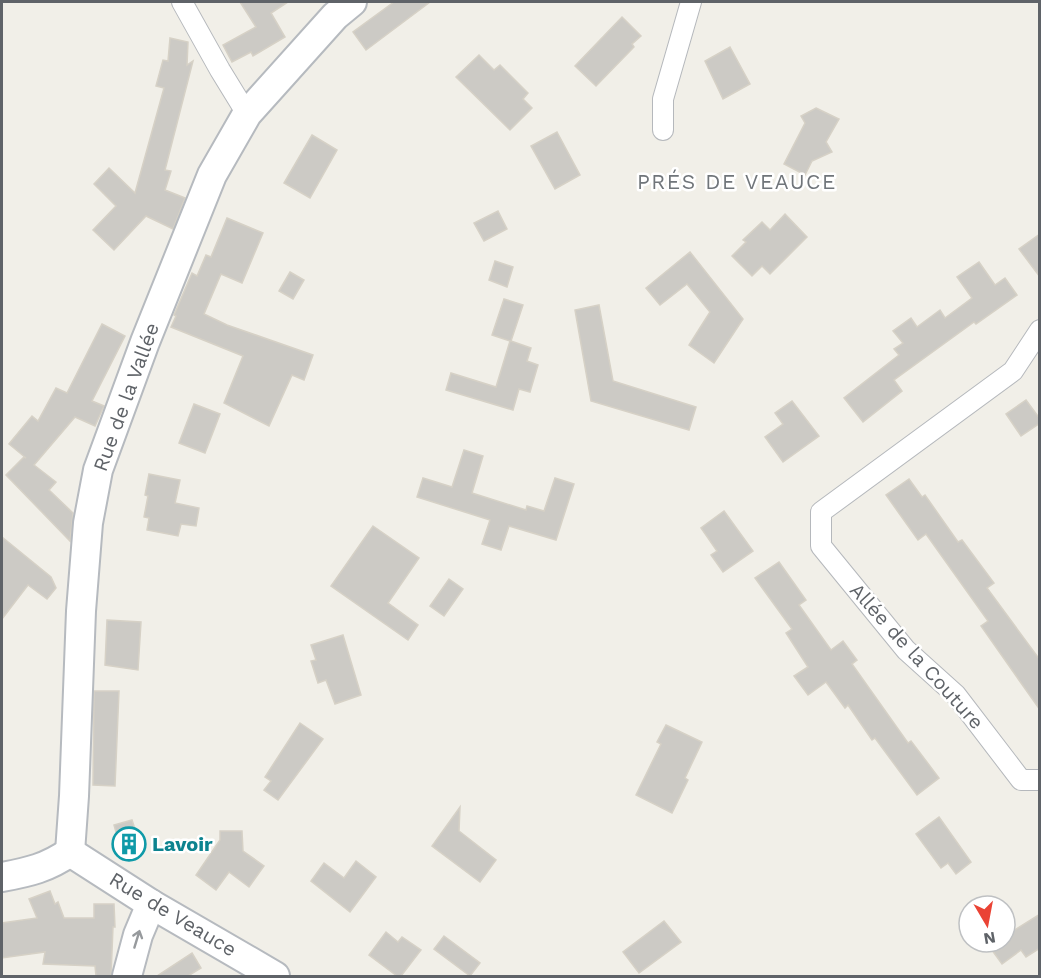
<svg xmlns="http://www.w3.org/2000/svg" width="1041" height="978" font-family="'Work Sans',sans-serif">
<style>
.building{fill:#cccac5;stroke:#d6d1c6;stroke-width:1.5}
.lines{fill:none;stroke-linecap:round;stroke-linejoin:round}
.street-casing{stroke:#b5b8bc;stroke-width:22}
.secondary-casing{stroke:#b6babf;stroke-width:32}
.street{stroke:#fff;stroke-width:20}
.secondary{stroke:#fff;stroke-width:28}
.oneway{stroke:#979a9d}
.labels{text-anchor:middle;stroke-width:5;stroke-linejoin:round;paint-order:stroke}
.street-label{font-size:20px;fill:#5f6368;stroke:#fff}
.culture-label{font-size:20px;font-weight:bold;fill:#0d838f;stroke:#fff;text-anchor:start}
.neighbourhood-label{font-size:21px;letter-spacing:1.5px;fill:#70757a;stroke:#fff}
</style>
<rect width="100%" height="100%" fill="#f1efe8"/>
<g class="building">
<path d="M240,2h48l-17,11 14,24 -32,19 -2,-4 -19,10 -9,-17 33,-18z"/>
<path d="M394,2h36l-64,48 -13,-18z"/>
<path d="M622,17l19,19 -9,8 2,3 -38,39 -21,-20z"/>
<path d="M170,38l18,4 -1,23 6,-4 -28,109 6,1 -6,19 20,8 -12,31 -27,-13 -32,34 -21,-20 23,-24 -22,-22 15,-16 26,25 29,-105 -8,-2 7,-26 5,1z"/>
<path d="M730,47l20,37 -27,15 -18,-38z"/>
<path d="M479,55l15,15 6,-5 28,28 -5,6 9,9 -22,22 -54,-53z"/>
<path d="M816,108l23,11 -13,23 6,10 -20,9 -7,14 -21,-11 21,-41 -4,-7z"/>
<path d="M557,132l23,43 -25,14 -24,-43z"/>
<path d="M312,135l25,15 -27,48 -26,-15z"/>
<path d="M498,211l9,18 -23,12 -10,-18z"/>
<path d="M785,214l22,23 -37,37 -8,-8 -10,10 -20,-20 14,-14 -3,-2 19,-18 8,8z"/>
<path d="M227,218l36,15 -21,50 -21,-9 -17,40 23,11 86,30 -9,25 -12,-5 -23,51 -45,-23 19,-47 -72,-29 5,-11 -2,-1 18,-42 5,3 9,-21 5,2z"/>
<path d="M1040,234v43l-21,-28z"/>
<path d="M690,252l53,67 -29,44 -25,-18 21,-33 -23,-28 -27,21 -14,-17z"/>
<path d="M495,261l18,6 -6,20 -18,-7z"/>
<path d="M979,262l16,23 10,-7 12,17 -41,29 -2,-2 -80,58 8,11 -39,31 -19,-24 55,-43 -5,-6 9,-6 -10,-12 18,-13 6,9 23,-17 5,8 27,-20 -15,-21z"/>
<path d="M290,272l14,8 -11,19 -14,-8z"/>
<path d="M504,299l19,6 -12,36 20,7 -4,13 11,4 -8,27 -11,-3 -6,21 -67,-20 5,-17 45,14 14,-46 -18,-6z"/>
<path d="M599,305l14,76 83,26 -7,23 -98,-29 -16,-91z"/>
<path d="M102,324l23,12 -33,65 12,5 -9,20 -20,-9 -41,48 22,17 -7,8 24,23 -3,28 -64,-66 18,-18 2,1 -17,-14 23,-28 6,5 18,-33 11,5z"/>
<path d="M1026,400l14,19v4l-19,13 -15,-22z"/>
<path d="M792,401l27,35 -36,26 -18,-25 18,-13 -8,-11z"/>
<path d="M194,404l26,10 -15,39 -26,-10z"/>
<path d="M464,450l19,6 -11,37 54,17 1,-4 17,5 11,-33 19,6 -18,56 -47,-14 -8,24 -19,-6 8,-24 -73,-23 6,-19 29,9z"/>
<path d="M149,474l31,6 -5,23 24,5 -3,18 -15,-2 -3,12 -31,-6 2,-12 -5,-1 4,-21 -3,-1z"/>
<path d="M909,479l13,18 3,-2 33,47 4,-2 32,43 -7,5 53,72v50l-59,-84 7,-5 -62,-87 -8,6 -32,-45z"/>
<path d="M724,511l29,40 -30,21 -12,-17 6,-4 -16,-23z"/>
<path d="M373,526l46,32 -31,45 30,22 -10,15 -77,-54z"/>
<path d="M2,537l49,40 5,11 -9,11 -19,-14 -26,34z"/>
<path d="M779,562l27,38 -7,5 32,45 12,-9 14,19 -5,4 56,79 3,-2 28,37 -22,17 -42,-57 -3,2 -24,-35 -3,3 -19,-26 -18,13 -14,-19 14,-9 -22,-34 6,-4 -37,-51z"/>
<path d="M449,579l14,10 -19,27 -14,-10z"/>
<path d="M107,620l34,2 -3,48 -33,-5z"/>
<path d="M343,635l18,60 -26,9 -9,-24 -8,3 -7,-22 5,-1 -5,-15z"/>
<path d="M94,691h25l-4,95 -22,-1z"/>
<path d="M300,723l23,16 -45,61 -14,-10 7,-9 -6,-4z"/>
<path d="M666,725l36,17 -17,36 3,2 -16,33 -36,-18 25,-51 -4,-2z"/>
<path d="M460,807l-1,24 37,29 -16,22 -48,-36z"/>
<path d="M939,817l32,45 -15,12 -8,-11 -7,5 -25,-34z"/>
<path d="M132,820l8,24 -19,6 -7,-25z"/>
<path d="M220,831h22l1,20 21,15 -15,21 -20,-15 -13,18 -20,-15 24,-35z"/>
<path d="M356,861l20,16 -26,35 -39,-31 13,-18 20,15z"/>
<path d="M50,891l5,13 3,-2 6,16h30v-14h20l1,23h-2l-2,49h-15l-1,-10 -52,-2 2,-12 -43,6v-35l35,-5 -8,-19z"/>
<path d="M1040,914v34l-14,9 -5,-7 -19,14 -16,-22h19v-6z"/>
<path d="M664,921l17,21 -42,31 -16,-21z"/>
<path d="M386,932l12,10 4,-5 19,13 -20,26h-4l-28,-21z"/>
<path d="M444,936l36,27 -10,13 -36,-27z"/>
<path d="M192,953l9,15 -13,8h-31z"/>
</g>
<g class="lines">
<g class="street-casing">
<g id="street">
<path d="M182,2l38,68 27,44"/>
<path d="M663,130v-31l28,-97"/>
<path d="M1040,330l-27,41 -192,141v34l85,104 50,45 65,85h19"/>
</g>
</g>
<g class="secondary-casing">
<g id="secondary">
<path d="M70,852l4,-56 7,-185 7,-88 10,-53 47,-128 67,-167 35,-61 88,-98 17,-14"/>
<path d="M70,852l81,52 124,72"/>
<path d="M2,877c27,-5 45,-9 68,-25"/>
<path d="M127,976l11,-41 13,-31"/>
</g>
</g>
<use href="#street" class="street"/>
<use href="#secondary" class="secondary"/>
</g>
<defs><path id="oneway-shaft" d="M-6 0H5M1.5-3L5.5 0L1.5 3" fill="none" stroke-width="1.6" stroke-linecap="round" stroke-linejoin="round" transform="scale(1.5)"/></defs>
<use class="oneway" href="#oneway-shaft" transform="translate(137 939) rotate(-73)"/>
<defs>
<g id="building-ring" transform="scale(1.725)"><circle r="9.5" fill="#fff" stroke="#0f9aa8" stroke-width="1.5"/><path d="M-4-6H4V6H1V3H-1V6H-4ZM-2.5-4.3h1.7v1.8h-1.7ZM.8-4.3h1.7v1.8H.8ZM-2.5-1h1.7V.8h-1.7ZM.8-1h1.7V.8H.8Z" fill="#0f9aa8"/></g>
</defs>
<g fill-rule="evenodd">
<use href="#building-ring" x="129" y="844"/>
</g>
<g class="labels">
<g class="street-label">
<text transform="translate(126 397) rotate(-70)" y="7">Rue de la Vallée</text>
<text transform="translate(917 656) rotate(48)" y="7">Allée de la Couture</text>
<text transform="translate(173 914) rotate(31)" y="7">Rue de Veauce</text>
</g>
<g class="culture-label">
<text x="152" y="851">Lavoir</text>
</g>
<g class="neighbourhood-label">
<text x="737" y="189">PRÉS DE VEAUCE</text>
</g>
</g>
<rect width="1041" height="978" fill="none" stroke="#5f6368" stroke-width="6"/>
<g transform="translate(987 924) rotate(170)"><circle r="28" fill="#ffffff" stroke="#bfc1c3" stroke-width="1.5"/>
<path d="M0-4.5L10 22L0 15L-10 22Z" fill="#ea4335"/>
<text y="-9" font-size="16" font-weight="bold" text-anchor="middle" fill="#5f6368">N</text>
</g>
</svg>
